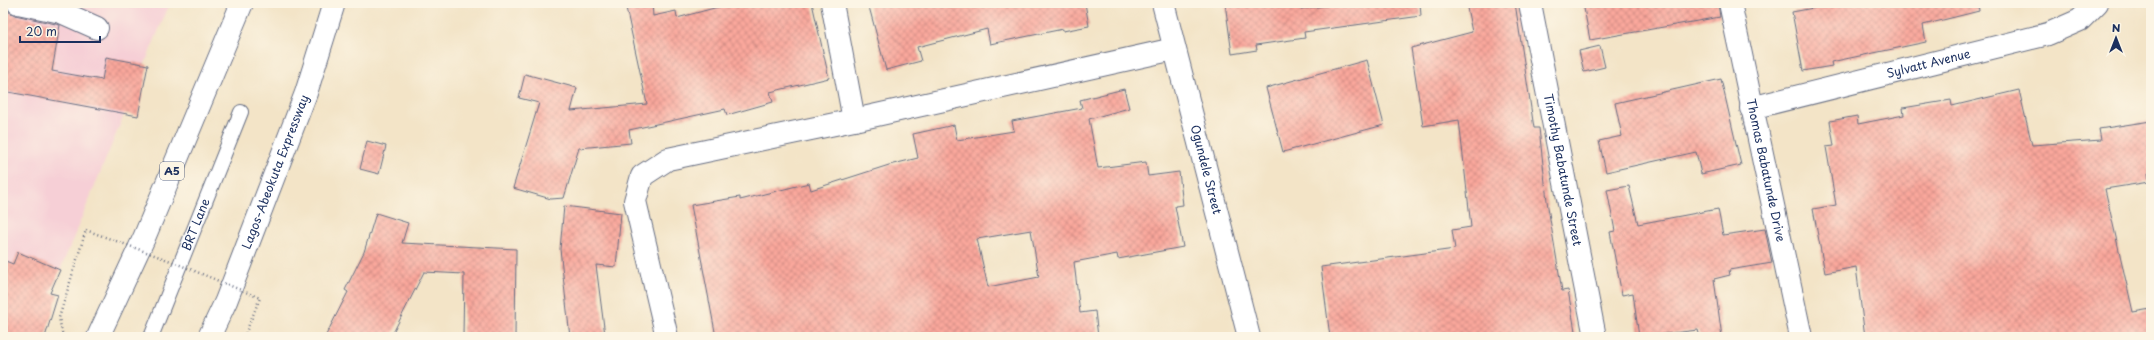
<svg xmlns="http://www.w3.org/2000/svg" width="2154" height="340" font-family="'Playpen Sans',sans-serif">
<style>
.built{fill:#f6cfd6}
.building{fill:url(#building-cross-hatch);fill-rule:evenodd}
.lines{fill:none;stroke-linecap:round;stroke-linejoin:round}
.lane-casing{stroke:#676e83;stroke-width:16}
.street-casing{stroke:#676e83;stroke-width:24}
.highway-casing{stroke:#676e83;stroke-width:24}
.path{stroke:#676e83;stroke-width:2.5;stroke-dasharray:1 3;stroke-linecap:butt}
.lane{stroke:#fff;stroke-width:14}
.street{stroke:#fff;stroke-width:22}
.highway{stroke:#fff;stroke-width:22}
.path-bridge{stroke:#676e83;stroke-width:2.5;stroke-dasharray:1 3;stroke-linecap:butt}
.labels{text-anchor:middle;stroke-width:4;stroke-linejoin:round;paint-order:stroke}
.shield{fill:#fcf5e5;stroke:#5e6a86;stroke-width:1}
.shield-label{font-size:11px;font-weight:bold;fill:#1b2f5e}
.street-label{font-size:12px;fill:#1b2f5e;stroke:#fcf5e5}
</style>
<defs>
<pattern id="building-cross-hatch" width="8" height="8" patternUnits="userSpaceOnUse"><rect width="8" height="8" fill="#faa79b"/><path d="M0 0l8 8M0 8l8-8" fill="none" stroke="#ca8882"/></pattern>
</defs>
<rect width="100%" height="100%" fill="#fcf5e5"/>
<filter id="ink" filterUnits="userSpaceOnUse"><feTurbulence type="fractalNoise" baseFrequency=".025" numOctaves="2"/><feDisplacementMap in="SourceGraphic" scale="8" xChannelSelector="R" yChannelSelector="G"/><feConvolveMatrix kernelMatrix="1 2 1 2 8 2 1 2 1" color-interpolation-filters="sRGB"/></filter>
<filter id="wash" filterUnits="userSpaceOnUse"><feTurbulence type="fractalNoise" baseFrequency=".012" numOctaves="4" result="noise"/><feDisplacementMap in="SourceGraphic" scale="16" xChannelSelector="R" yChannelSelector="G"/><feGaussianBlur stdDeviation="0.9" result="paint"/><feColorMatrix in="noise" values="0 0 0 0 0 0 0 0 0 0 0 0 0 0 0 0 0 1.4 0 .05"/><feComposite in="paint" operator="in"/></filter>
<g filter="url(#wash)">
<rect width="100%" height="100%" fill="#f3e4c7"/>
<path class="built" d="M3,3h169l-5,7 -120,292 -44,35z"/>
<g id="blocks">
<g class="building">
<path d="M3,3h3l3,9 6,3 45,10 -8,46 50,9 4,-23 42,8 -10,51 -135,-25z"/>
<path d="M625,3h27l1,13 23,-5 1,7 56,-15h79l17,75 -59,14 3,10 -46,13 -2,-6 -96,21 2,13 -52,5 -15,50 -13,1 -38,-11 26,-85 -20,-5 6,-24 52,14 -6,23 76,-7z"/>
<path d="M868,3h217l4,23 -26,5v-2l-73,15 -3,-15 -70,18 4,14 -35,9z"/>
<path d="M1225,3h75l1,6 46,-6h73l1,13 -117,16 1,6 -49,7 1,5 -25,4z"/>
<path d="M1466,3h49l19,125h5l8,73 15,90 6,-1 8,47h-246l-9,-70 134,-18 -3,-19 19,-3 -12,-107 -36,6 -12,-78 61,-16z"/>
<path d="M1583,3h135l2,14 -130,23z"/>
<path d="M1830,3h148l1,8 -56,14 3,17 -95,20 1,4 -29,5 -11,-59 38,-7z"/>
<path d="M1600,46l5,21 -21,5 -5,-21z"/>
<path d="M1367,60l17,65 -101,27 -17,-64z"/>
<path d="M1721,79l20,86 -40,9 -5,-22 -90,20 -7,-31 23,-5 -7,-33z"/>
<path d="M1124,89l5,19 -40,11 9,49 48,-6 2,14 31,-4 4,33 -8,1 8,41 -65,12 -1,-5 -43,8 6,51 15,-2 3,26h-382l-25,-132 49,-8v3l69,-17 2,7 78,-25 29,-7 -5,-24 41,-9 3,15 57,-9 -2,-10 70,-13 -2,-8zM1031,230l8,47 -51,10 -11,-48z"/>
<path d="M2019,90l13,55 69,-5 -2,-11 52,-8v51l-3,1 1,9 -44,7 28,123 18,-3v28h-286l-9,-70 -31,6 -12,-64 23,-4 -10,-58 8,-1 -4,-25 27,-5 1,8 46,-9 -1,-7 48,-8 1,6z"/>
<path d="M367,141l19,5 -7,28 -19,-5z"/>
<path d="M1629,186l9,38 80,-15 5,26 42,-6 7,34 -43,7 1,5 -16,4 8,58h-22l-2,-7 -59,7 -6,-44 -11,2 -12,-63 5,-1 -8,-41z"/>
<path d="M564,206l57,7 -5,54 -20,-2 9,70 -35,2 -10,-88z"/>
<path d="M376,213l32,10 -6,20 114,6 -1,88h-52l1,-63 -40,-2 -33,65h-66l23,-45 -3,-2 19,-38z"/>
<path d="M18,252l42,18 -10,23 8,2 -13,42h-42v-77l10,4z"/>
</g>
</g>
</g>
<g filter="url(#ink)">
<use href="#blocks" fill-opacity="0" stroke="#676e83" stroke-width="1"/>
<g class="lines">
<g class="lane-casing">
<g id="lane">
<path id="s1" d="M151,337l90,-225"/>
</g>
</g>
<g class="street-casing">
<g id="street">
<path d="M18,3l43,9 36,16"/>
<path d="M832,3l22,117"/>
<path id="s2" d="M1163,3l86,334"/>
<path id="s3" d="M1530,3l65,334"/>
<path id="s4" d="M1730,3l71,334"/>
<path id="s5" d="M1751,108l297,-74 32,-14 17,-17"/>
<path d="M667,337l-32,-136 7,-25 26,-17 186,-39 320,-71"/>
</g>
</g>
<g class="highway-casing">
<g id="highway">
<path d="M98,337l46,-99 98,-235"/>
<path id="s6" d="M209,337l17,-36 80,-208 28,-90"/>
</g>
</g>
<g class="path">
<path d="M63,337l-4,-19 27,-88"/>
<path d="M244,337l16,-39"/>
</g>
<use href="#lane" class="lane"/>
<use href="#street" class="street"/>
<use href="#highway" class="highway"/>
<path class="path-bridge" d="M86,230l82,30 92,38"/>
</g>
</g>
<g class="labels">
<rect class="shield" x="160" y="162" width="24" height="18" rx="3"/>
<g class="shield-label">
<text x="172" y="175">A5</text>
</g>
<g class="street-label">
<text dy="4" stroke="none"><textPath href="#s5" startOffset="183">Sylvatt Avenue</textPath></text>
<text dy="4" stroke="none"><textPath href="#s2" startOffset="172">Ogundele Street</textPath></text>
<text dy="4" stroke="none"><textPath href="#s3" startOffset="170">Timothy Babatunde Street</textPath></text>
<text dy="4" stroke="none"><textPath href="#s4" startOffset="171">Thomas Babatunde Drive</textPath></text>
<text dy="4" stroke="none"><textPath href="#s6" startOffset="178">Lagos-Abeokuta Expressway</textPath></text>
<text dy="4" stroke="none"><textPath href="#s1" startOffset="121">BRT Lane</textPath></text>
</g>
</g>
<rect width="2154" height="340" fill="none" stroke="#fcf5e5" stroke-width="16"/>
<g transform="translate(2116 38)" stroke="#fcf5e5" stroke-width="3" paint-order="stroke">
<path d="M0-3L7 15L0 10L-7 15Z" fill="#1b2f5e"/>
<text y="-6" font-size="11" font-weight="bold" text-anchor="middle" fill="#1b2f5e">N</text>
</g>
<path d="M20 36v6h80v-6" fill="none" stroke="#1b2f5e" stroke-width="2"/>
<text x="26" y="36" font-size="12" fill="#1b2f5e" stroke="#fcf5e5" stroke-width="3" paint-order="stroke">20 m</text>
</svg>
